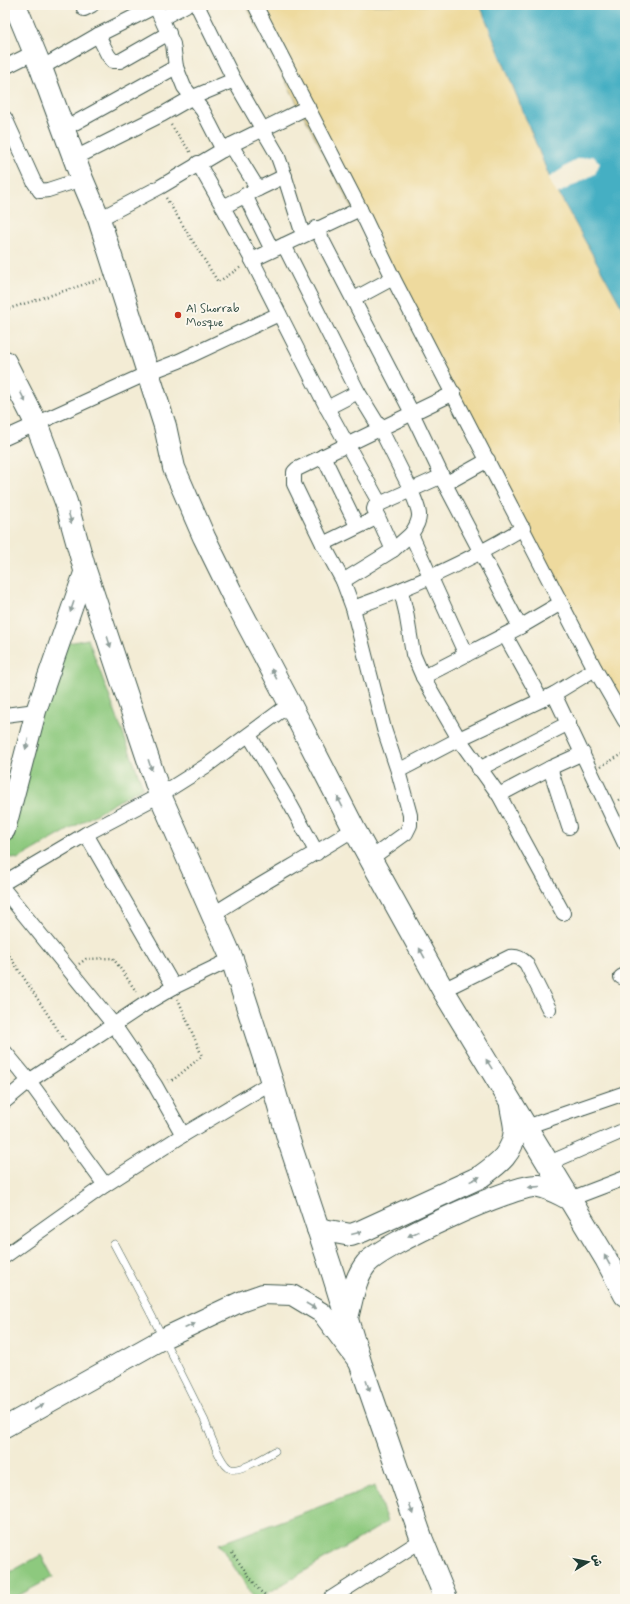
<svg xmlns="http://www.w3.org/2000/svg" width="630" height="1604" font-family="Mynerve,'Playpen Sans Arabic',sans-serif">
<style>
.green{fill:#8dc97e;stroke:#568359}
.sand{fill:#eeda9e;stroke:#868c69}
.water{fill:#44afc3;stroke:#32767c}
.pier{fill:#f3ecd5}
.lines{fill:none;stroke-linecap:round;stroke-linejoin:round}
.lane-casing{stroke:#3f574c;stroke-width:8}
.street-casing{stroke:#3f574c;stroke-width:16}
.secondary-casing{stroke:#3f574c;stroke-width:22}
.highway-casing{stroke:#3f574c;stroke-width:24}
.path{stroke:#3f574c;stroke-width:2.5;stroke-dasharray:1 3;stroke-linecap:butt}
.lane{stroke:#fff;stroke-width:7}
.street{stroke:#fff;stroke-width:14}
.secondary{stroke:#fff;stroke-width:20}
.highway{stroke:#fff;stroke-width:22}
.oneway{fill:#8f9e9a}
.poi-dot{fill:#c8321e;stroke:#fbf7ec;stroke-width:1.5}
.labels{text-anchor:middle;stroke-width:4;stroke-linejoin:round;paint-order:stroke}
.poi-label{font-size:12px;fill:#1f3d34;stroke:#fbf7ec;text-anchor:start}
</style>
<rect width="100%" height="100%" fill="#fbf7ec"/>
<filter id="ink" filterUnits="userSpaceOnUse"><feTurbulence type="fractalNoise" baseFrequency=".025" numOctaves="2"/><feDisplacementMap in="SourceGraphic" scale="8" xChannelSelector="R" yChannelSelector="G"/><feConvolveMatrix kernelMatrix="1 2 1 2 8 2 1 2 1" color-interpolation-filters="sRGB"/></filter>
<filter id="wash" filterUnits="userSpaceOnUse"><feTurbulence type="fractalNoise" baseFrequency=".012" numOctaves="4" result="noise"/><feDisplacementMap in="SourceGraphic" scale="16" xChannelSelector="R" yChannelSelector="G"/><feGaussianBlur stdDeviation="0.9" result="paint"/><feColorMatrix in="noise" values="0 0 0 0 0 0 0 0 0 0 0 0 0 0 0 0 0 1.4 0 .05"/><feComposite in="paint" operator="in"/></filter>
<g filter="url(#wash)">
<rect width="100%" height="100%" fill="#f3ecd5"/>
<g class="green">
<path d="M88,639l55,148 -125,72 -13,-3v-10l53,-201z"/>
<path d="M375,1486l12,36 -129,77h-3l-36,-55z"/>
<path d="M41,1555l12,22 -41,22h-7v-24z"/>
</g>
<path class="sand" d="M246,5h372l7,14v710z"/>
<path class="water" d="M480,5h145v308l-76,-137z"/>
<path class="pier" d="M593,156l7,7 -5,11 -38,20 -9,-16 29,-19z"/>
</g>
<g filter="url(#ink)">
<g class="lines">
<g class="lane-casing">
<path id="lane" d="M114,1244c31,58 61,116 90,175 5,11 16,47 27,50 10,3 35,-13 44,-18"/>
</g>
<g class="street-casing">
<g id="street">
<path d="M155,5l18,39 3,23 8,20 19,24 20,39"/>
<path d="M197,5l37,75 43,74 5,14 21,67"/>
<path d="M255,5l105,204 33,69 202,391 30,52"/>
<path d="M84,9l8,-4"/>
<path d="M162,18l24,-13"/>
<path d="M98,35l10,20 5,6h7l49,-28"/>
<path d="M5,67l30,-15"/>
<path d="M41,68l57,-33 58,-29"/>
<path d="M5,118l29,64 6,9 8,-1 34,-11"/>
<path d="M64,129l112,-62"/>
<path d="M231,145l27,44 -35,18 29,53 75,148 53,96"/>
<path d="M75,158l88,-44 28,-16 43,-18"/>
<path d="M198,163l25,44"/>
<path d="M258,189l27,-13"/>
<path d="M245,195l27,55"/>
<path d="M99,219l61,-32 71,-42 77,-38"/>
<path d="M316,228l96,185 30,63 3,8 75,143"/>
<path d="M284,245l74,147 22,36 31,62 -36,16 -1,3 4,8 -55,27"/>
<path d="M252,260l108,-51"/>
<path d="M354,299l39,-21"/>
<path d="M327,408l31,-16"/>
<path d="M5,438l143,-65 31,-12 100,-47"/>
<path d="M323,456l34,70"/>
<path d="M445,484l43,-24"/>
<path d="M378,517l15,33"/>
<path d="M411,534c14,-19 7,-24 0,-44l31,-14"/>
<path d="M343,581l50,-31 18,-16 55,121"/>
<path d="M401,591l5,21 7,42 10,23 36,62 40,56 64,118"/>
<path d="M353,608c62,-22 114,-46 170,-80"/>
<path d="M505,635l36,65"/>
<path d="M423,677l97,-50 41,-24"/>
<path d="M554,694l71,150"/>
<path d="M5,715l31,-4"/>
<path d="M249,735l40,67 28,51"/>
<path d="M550,768l19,59"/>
<path d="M479,769l90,-46"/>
<path d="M398,771l61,-32 95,-45 41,-25"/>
<path d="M499,795l51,-27 33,-15"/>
<path d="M86,834l88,153"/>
<path d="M370,859l36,-26 4,-8v-10l-12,-44 -14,-42 -31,-121 -10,-27 -20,-37 -29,-60v-12l3,-3 157,-76"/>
<path d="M5,882l81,-48 74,-39 46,-29 84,-62"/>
<path d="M5,891l109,134 41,60 28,50"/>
<path d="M212,915c46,-30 95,-56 142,-86"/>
<path d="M621,977l4,-2"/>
<path d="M443,990l67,-33c7,-1 11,1 16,6l23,46"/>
<path d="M5,1052l24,29 76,104"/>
<path d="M5,1101l24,-20 116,-77 29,-17 58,-28"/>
<path d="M526,1127l99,-34"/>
<path d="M549,1163l76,-33"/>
<path d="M570,1199l55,-21"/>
<path d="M5,1256l100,-71 78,-50 89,-53"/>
<path d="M330,1599l92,-59"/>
</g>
</g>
<g class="secondary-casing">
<g id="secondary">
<path d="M5,830l31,-119 49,-141"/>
<path d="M5,1427l159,-89 76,-36 23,-8 29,1 30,18 36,48"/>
</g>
</g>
<g class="highway-casing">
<g id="highway">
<path d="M15,5l26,63 41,111 17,40 66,207 9,42 30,69 32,65 54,102 64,125 89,161 163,269 19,36"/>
<path d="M5,362l31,61 30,79 19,68 75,225 72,164 40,123 17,59 44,133 28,91 61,175 24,59"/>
<path d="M318,1229l33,6 11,-4 118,-54c18,-13 33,-23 35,-47 0,-7 -3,-17 -4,-25"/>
<path d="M347,1318c5,-18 7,-39 19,-54 15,-19 150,-81 173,-78 9,1 22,9 31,13"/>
</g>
</g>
<g class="path">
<path d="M171,125l20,28"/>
<path d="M166,198l52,84 23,-15"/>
<path d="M5,310l96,-31"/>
<path d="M601,766l24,-13"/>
<path d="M619,800l6,-4"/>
<path d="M5,949l60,92"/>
<path d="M79,964l7,-5 27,-1 25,36"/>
<path d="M168,1081l5,-1 29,-24 -24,-57"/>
<path d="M232,1553l28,38 10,8"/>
</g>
<use href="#lane" class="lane"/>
<use href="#street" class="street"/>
<use href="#secondary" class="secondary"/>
<use href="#highway" class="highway"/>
</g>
<defs><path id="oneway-solid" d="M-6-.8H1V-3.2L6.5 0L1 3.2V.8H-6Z"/></defs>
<g class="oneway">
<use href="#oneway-solid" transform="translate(23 397) rotate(63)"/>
<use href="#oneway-solid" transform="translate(70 518) rotate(74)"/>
<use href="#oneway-solid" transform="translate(72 607) rotate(109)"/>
<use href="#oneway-solid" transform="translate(109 642) rotate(72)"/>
<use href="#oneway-solid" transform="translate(274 674) rotate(-118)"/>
<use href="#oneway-solid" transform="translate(27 744) rotate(105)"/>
<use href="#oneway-solid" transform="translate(150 765) rotate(72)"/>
<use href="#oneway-solid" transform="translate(340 802) rotate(-117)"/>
<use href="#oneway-solid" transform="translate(422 953) rotate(-119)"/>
<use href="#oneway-solid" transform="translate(489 1064) rotate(-122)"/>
<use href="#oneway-solid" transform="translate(475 1179) rotate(-26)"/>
<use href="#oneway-solid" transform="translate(534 1187) rotate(175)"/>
<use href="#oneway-solid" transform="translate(357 1233) rotate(-15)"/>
<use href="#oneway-solid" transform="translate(413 1234) rotate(155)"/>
<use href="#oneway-solid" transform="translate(607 1260) rotate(-119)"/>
<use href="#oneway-solid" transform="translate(311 1306) rotate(30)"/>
<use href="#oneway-solid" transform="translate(190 1326) rotate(-25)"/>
<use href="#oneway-solid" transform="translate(368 1386) rotate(71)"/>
<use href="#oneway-solid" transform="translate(39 1407) rotate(-30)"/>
<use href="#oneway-solid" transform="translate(411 1509) rotate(71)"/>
</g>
</g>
<circle class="poi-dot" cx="178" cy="315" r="4"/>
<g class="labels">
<g class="poi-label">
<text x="186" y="312">Al Shorrab<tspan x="186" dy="14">Mosque</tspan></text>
</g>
</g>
<rect width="630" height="1604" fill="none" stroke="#fbf7ec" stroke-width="20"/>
<g transform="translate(588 1562) rotate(80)" stroke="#fbf7ec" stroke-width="3" paint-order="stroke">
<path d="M0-3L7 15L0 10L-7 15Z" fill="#1f3d34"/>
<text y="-6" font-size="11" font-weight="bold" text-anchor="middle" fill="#1f3d34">ش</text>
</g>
</svg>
